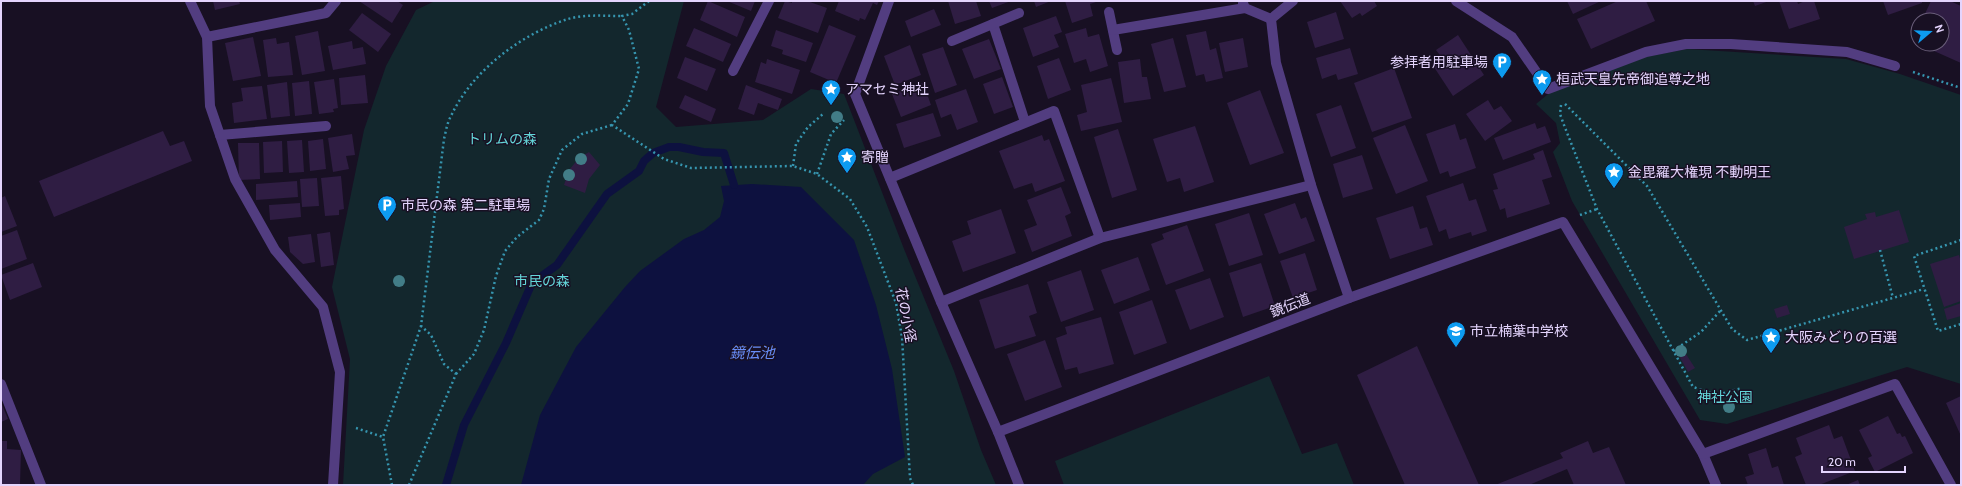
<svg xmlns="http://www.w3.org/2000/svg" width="1962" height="486" font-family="Cabin,'Noto Sans JP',sans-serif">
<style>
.green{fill:#13272d}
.water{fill:#0d113f}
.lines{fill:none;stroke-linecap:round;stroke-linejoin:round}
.stream{stroke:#0d113f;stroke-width:8}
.building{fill:#2f1d43}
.path{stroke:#3695af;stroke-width:2.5;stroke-dasharray:2 3;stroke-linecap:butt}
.minor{stroke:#523d80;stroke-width:10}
.tree{fill:#427d87}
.labels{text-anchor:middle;stroke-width:3;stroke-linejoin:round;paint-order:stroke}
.poi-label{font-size:14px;fill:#e4d4fd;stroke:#181023;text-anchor:start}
.park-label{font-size:14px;fill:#64d6d9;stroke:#181023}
.street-label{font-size:14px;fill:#e4d4fd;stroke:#181023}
.water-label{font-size:15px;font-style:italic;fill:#688df7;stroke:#181023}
</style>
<rect width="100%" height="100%" fill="#181023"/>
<g class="green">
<path d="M435,1h249l-28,106 20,20 87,-7 48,-31 33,5 60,155 50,122 27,79 15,35h-653l7,-126 -18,-72 32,-157 22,-64 30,-56z"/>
<path d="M1687,49l159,10 54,15 61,21v289l-54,-17 -180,57 -27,-4 -128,-219 -19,-49 7,-9 -4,-20 -20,-19 17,-14 92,-33z"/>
<path d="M1269,376l33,78 35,-11 17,42h-290l-9,-24z"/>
</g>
<path class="water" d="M752,184l49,3 53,53 22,65 16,64 13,88 -32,17 -10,11h-342l19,-70 36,-68 49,-60 15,-16 44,-32 20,-9 16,-13 4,-16 -3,-15z"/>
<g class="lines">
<path class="stream" d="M446,485l18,-60 42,-82 26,-60 25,-18 50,-71 32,-23 5,-10 9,-8 16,-6h10l24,5 21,1 10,32"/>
</g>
<g class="building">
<path d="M213,1h26l1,3 -25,6z"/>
<path d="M359,1h38l6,4 -11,18z"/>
<path d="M708,1l37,16 -8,20 -37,-17z"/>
<path d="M727,1h28l-4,10z"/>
<path d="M785,1l7,2v-2h15l20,7 -9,25 -40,-15z"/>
<path d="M839,1h40l-2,4 -4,-2 -8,17 -5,-2 -1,3 -24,-10z"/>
<path d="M948,1h28l5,15 -26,8z"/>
<path d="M989,1h22l-19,7z"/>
<path d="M1034,1h17l-15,6z"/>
<path d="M1065,1h30l1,1 -6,2 3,12 -21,7z"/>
<path d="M1340,1h34l3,5 -15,10 -2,-3 -8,5z"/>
<path d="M1567,1h34l-28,13z"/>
<path d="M1618,1h28l9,20 -64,28 -14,-30z"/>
<path d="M1753,1h16l-14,5z"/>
<path d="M1779,1h18l1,3 7,-3h9l6,18 -31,10z"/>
<path d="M1883,1h39v2l-34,12z"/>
<path d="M1931,1h19l11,5v57l-27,-12 4,-7h4l2,-13 -2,-1v-10h-20z"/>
<path d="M934,9l7,16 -30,12 -6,-16z"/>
<path d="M1336,12l8,27 -29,9 -8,-26z"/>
<path d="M362,13l29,21 -13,18 -29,-22z"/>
<path d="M1056,16l6,16 -8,3 5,12 -26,10 -10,-29z"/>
<path d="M829,25l27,11 -20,47 -26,-11z"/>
<path d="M694,28l37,16 -8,18 -37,-16z"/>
<path d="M1086,28l2,9 11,-3 9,32 -18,6 -4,-13 -12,4 -9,-29z"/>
<path d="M776,30l37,13 -7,19 -24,-8 1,-4 -12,-4z"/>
<path d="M318,31l7,40 -23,4 -7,-39z"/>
<path d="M1206,31l4,19 6,-2 7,30 -17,4 -2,-8 -8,2 -10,-41z"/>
<path d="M1458,35l26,40 -31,21 -21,-32 10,-6 -6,-8z"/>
<path d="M253,37l8,39 -28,5 -8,-38z"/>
<path d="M276,38l1,6 12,-2 4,33 -25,2 -5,-37z"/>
<path d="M1173,38l13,49 -22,5 -13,-48z"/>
<path d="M1243,38l5,29 -23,5 -6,-29z"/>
<path d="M989,39l12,30 -27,10 -12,-30z"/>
<path d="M352,41l1,8 10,-2 3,17 -33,6 -5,-24z"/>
<path d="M910,45l11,30 -26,10 -11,-29z"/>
<path d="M943,47l14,38 -22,8 -13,-39z"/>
<path d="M1350,48l8,26 -20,6 -2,-6 -14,5 -6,-21z"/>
<path d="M685,57l31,12 -9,22 -30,-13z"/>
<path d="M1059,58l12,32 -23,9 -11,-33z"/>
<path d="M767,59l33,11 -8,24 -37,-12 6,-20 5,2z"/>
<path d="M1140,59l2,18h5l4,22 -27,4 -6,-41z"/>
<path d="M1394,68l18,50 -40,14 -18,-49z"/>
<path d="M365,75l3,28 -27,2 -2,-27z"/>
<path d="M1002,77l11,30 -19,7 -11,-30z"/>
<path d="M1111,78l11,44 -41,9 -4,-16 10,-3 -6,-27z"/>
<path d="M334,79l4,29 -5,1 1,3 -15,2 -5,-32z"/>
<path d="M309,81l3,33 -17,2 -3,-33z"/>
<path d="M287,82l3,34 -19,2 -4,-33z"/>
<path d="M923,83l8,22 -30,12 -9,-23z"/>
<path d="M746,85l36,14 -4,11 -20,-7 -4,12 -16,-6z"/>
<path d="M262,86l5,33 -33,4 -2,-20 11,-2 -2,-13z"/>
<path d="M966,89l12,33 -21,8 -6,-16 -10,4 -6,-18z"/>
<path d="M1260,90l24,63 -34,12 -23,-62z"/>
<path d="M685,95l31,14 -5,13 -32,-14z"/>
<path d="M1488,100l6,10 7,-4 11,15 -27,20 -19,-27z"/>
<path d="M1341,105l15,43 -25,9 -15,-43z"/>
<path d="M933,113l8,23 -37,12 -8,-24z"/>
<path d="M1535,123l2,6 8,-3 6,16 -48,18 -9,-22z"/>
<path d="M1455,124l5,16 6,-2 10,30 -26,9 -2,-6 -8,3 -14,-40z"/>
<path d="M1405,125l23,56 -32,13 -23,-56z"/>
<path d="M1195,126l19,56 -30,10 -4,-14 -13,4 -14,-43z"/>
<path d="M1118,129l19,61 -25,8 -18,-61z"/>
<path d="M163,131l7,15 14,-5 8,20 -138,56 -15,-36z"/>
<path d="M352,134l3,21 -9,1 3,13 -16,3 -5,-34z"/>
<path d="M1042,135l2,6 5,-2 16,42 -30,11 -3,-9 -18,6 -15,-38z"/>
<path d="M323,139l3,30 -16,2 -2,-30z"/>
<path d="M302,140l2,32 -15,1 -2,-32z"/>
<path d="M282,141l1,31 -19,1 -1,-31z"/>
<path d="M238,143h21l1,36 -21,1z"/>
<path d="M1543,150l9,27 -10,3 8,24 -43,14 -2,-10 -5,2 -7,-20 5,-1 -5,-15 42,-15 -2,-5z"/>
<path d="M589,152l11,13 -11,14 -4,14 -21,-8 5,-15 10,-12z"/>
<path d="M1362,155l11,34 -30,9 -10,-34z"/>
<path d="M341,176l3,33 -5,1v5l-14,1 -4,-38z"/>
<path d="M317,178l2,28 -17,1 -2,-28z"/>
<path d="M297,181l1,16 -42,3v-16z"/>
<path d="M1463,183l6,18 7,-2 11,32 -15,5 -1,-4 -22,7 -3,-10 -7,3 -13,-36z"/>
<path d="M1061,187l10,26 -6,3 7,20 -40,16 -8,-22 13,-5 -10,-25z"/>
<path d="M5,196l12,30 -16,6v-34z"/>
<path d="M300,203l1,14 -31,3 -1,-15z"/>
<path d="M1295,203l6,16 5,-2 9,24 -36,13 -15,-40z"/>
<path d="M1413,206l7,23 7,-2 6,18 -43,14 -14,-41z"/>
<path d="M1001,209l15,44 -53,19 -11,-31 19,-7 -4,-13z"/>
<path d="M1899,210l10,32 -55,17 -10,-32 23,-8 -2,-5 10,-2 1,5z"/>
<path d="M1249,213l14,42 -34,11 -14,-42z"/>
<path d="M1187,225l17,46 -38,14 -15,-41 13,-5 -2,-5z"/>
<path d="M17,230l10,29 -26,10v-33z"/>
<path d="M330,232l4,33 -13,2 -4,-33z"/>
<path d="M311,234l4,28 -12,2 -13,-12 -2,-15z"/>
<path d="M1305,253l12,37 -24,8 -13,-37z"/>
<path d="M1959,255l2,7v39l-17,6 -14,-43z"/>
<path d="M1138,257l12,33 -36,14 -13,-34z"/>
<path d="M33,263l9,24 -32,13 -9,-25z"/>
<path d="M1261,263l14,43 -32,11 -14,-44z"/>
<path d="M1081,270l13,40 -33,12 -14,-40z"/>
<path d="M1210,278l14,39 -34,13 -15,-40z"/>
<path d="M1028,284l9,29 -8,3 7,20 -41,13 -16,-49z"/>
<path d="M1152,300l15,43 -33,12 -15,-43z"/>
<path d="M1961,303v13l-14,4 -3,-11z"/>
<path d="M1787,305l3,9 -13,4 -3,-9z"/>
<path d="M1101,317l13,47 -35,10 -2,-7 -12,3 -9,-32 11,-4 -2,-7z"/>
<path d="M1045,340l17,47 -37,14 -18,-47z"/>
<path d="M1417,346l62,139h-74l-48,-110z"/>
<path d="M1684,351l11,17 -7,4 -10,-18z"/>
<path d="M1961,396v40l-15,-33z"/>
<path d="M1,402l7,17 -7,3z"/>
<path d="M1888,416l9,18 3,-1 2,4 3,-1 8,17 -38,19 -7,-14 4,-2 -13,-26z"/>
<path d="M1829,425l5,14 8,-3 13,35 -36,14h-13l-11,-28 7,-3 -6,-16z"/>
<path d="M1,441h6v8l14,1 -1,35h-19z"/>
<path d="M1588,441l5,12 16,-6 17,38h-52l-7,-16 -38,16h-34l68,-27 -3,-5z"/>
<path d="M1766,448l6,20 6,-2 6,19h-36l-3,-8 9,-3 -6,-20z"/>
<path d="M1858,480l2,5h-14z"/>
</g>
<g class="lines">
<g class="path">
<path d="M649,1l-17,13 -10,2 7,14 10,39 -11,35 -16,21 52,34 27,9 102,-2 24,8 33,25 17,28 29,76 6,34 8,141 3,7"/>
<path d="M1913,72l48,16"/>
<path d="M1565,104l82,82 85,143 15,11 177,-51"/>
<path d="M1561,105l-1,9 4,11 33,84 96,178 24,8 25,-7"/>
<path d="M793,166l3,-22 12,-17 15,-13"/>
<path d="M817,174l14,-40 13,-14"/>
<path d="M1580,215l17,-6"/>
<path d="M1961,240l-47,16 24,75 23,-7"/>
<path d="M1880,250l13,48"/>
<path d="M1673,351l28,-19 19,-21"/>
<path d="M456,374l18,-20 10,-24 12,-54 9,-25 12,-14 22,-17 5,-11 5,-30 13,-29 20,-16 30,-9"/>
<path d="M356,428l27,9"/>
<path d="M392,485l-9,-48 38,-111 23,-187c2,-8 3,-16 7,-23 21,-45 70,-82 117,-97 17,-5 36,-3 54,-3"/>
<path d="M409,485l47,-111 -12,-10 -13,-29 -10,-9"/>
</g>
<g class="minor">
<path d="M190,1l17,36 3,69 25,73 40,71 48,57 17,65 -7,113"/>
<path d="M889,1l-34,93 86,208 57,130"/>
<path d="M1456,1l56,36 36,52 98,-37 40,-8h45l116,8 48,14"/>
<path d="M1243,3l2,5 26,11"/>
<path d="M1109,12l8,38"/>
<path d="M993,24l32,98"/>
<path d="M1113,30l132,-22"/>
<path d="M207,37l119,-24 10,-12"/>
<path d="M952,41l67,-28"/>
<path d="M733,71l36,-70"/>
<path d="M220,135l106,-9"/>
<path d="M890,178l164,-67 46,127"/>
<path d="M1349,298l214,-76 140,232 13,31"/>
<path d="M941,302l159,-64 211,-53"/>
<path d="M1,384l40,101"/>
<path d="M1703,454l192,-70 56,101"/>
<path d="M1019,485l-21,-53 351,-134 -38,-113 -35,-122 -5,-44 22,-18"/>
</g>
</g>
<g class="tree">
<circle cx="837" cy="117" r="6"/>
<circle cx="581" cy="159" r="6"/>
<circle cx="569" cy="175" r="6"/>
<circle cx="399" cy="281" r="6"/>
<circle cx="1681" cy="351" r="6"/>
<circle cx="1729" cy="407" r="6"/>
</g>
<defs>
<g id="parking-pin" transform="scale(1)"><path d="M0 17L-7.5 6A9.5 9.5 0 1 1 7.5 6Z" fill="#0d9bf0" stroke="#181023"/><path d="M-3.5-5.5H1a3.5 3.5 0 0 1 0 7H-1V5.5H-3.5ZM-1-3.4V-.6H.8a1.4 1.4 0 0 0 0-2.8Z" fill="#fff"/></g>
<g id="sight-pin" transform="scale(1)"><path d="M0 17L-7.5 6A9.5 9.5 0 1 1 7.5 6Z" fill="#0d9bf0" stroke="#181023"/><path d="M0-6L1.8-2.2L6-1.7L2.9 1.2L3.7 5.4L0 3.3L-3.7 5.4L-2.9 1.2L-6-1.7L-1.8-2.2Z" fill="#fff"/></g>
<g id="school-pin" transform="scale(1)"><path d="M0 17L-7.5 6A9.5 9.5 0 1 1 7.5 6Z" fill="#0d9bf0" stroke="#181023"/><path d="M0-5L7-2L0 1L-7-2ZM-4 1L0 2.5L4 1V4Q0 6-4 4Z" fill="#fff"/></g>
</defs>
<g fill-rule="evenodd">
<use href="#parking-pin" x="1502" y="62"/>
<use href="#sight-pin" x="1542" y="79"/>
<use href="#sight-pin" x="831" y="89"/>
<use href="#sight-pin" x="847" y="157"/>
<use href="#sight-pin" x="1614" y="172"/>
<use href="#parking-pin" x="387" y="205"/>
<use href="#school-pin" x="1456" y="331"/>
<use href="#sight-pin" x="1771" y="337"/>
</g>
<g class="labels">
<g class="poi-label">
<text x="1488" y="67" text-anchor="end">参拝者用駐車場</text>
<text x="1556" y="84">桓武天皇先帝御追尊之地</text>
<text x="845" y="94">アマセミ神社</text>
<text x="861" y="162">寄贈</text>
<text x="1628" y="177">金毘羅大権現 不動明王</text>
<text x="401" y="210">市民の森 第二駐車場</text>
<text x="1470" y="336">市立楠葉中学校</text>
<text x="1785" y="342">大阪みどりの百選</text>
</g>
<g class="park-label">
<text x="502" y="144">トリムの森</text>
<text x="542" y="286">市民の森</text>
<text x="1725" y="402">神社公園</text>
</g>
<g class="street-label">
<text transform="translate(1290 305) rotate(-21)" y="5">鏡伝道</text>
<text transform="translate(906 315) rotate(79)" y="5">花の小径</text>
</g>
<g class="water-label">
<text x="752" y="358">鏡伝池</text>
</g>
</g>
<rect width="1962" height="486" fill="none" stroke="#e4d4fd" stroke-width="4"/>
<g transform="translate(1930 32) rotate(71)"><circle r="19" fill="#181023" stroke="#6a5e7a"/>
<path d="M0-3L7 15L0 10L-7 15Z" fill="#0d9bf0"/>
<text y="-6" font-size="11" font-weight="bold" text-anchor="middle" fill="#e4d4fd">N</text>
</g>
<path d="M1822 466v6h83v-6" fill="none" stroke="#e4d4fd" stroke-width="2"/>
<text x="1828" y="466" font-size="12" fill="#e4d4fd" stroke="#181023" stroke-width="3" paint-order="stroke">20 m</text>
</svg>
